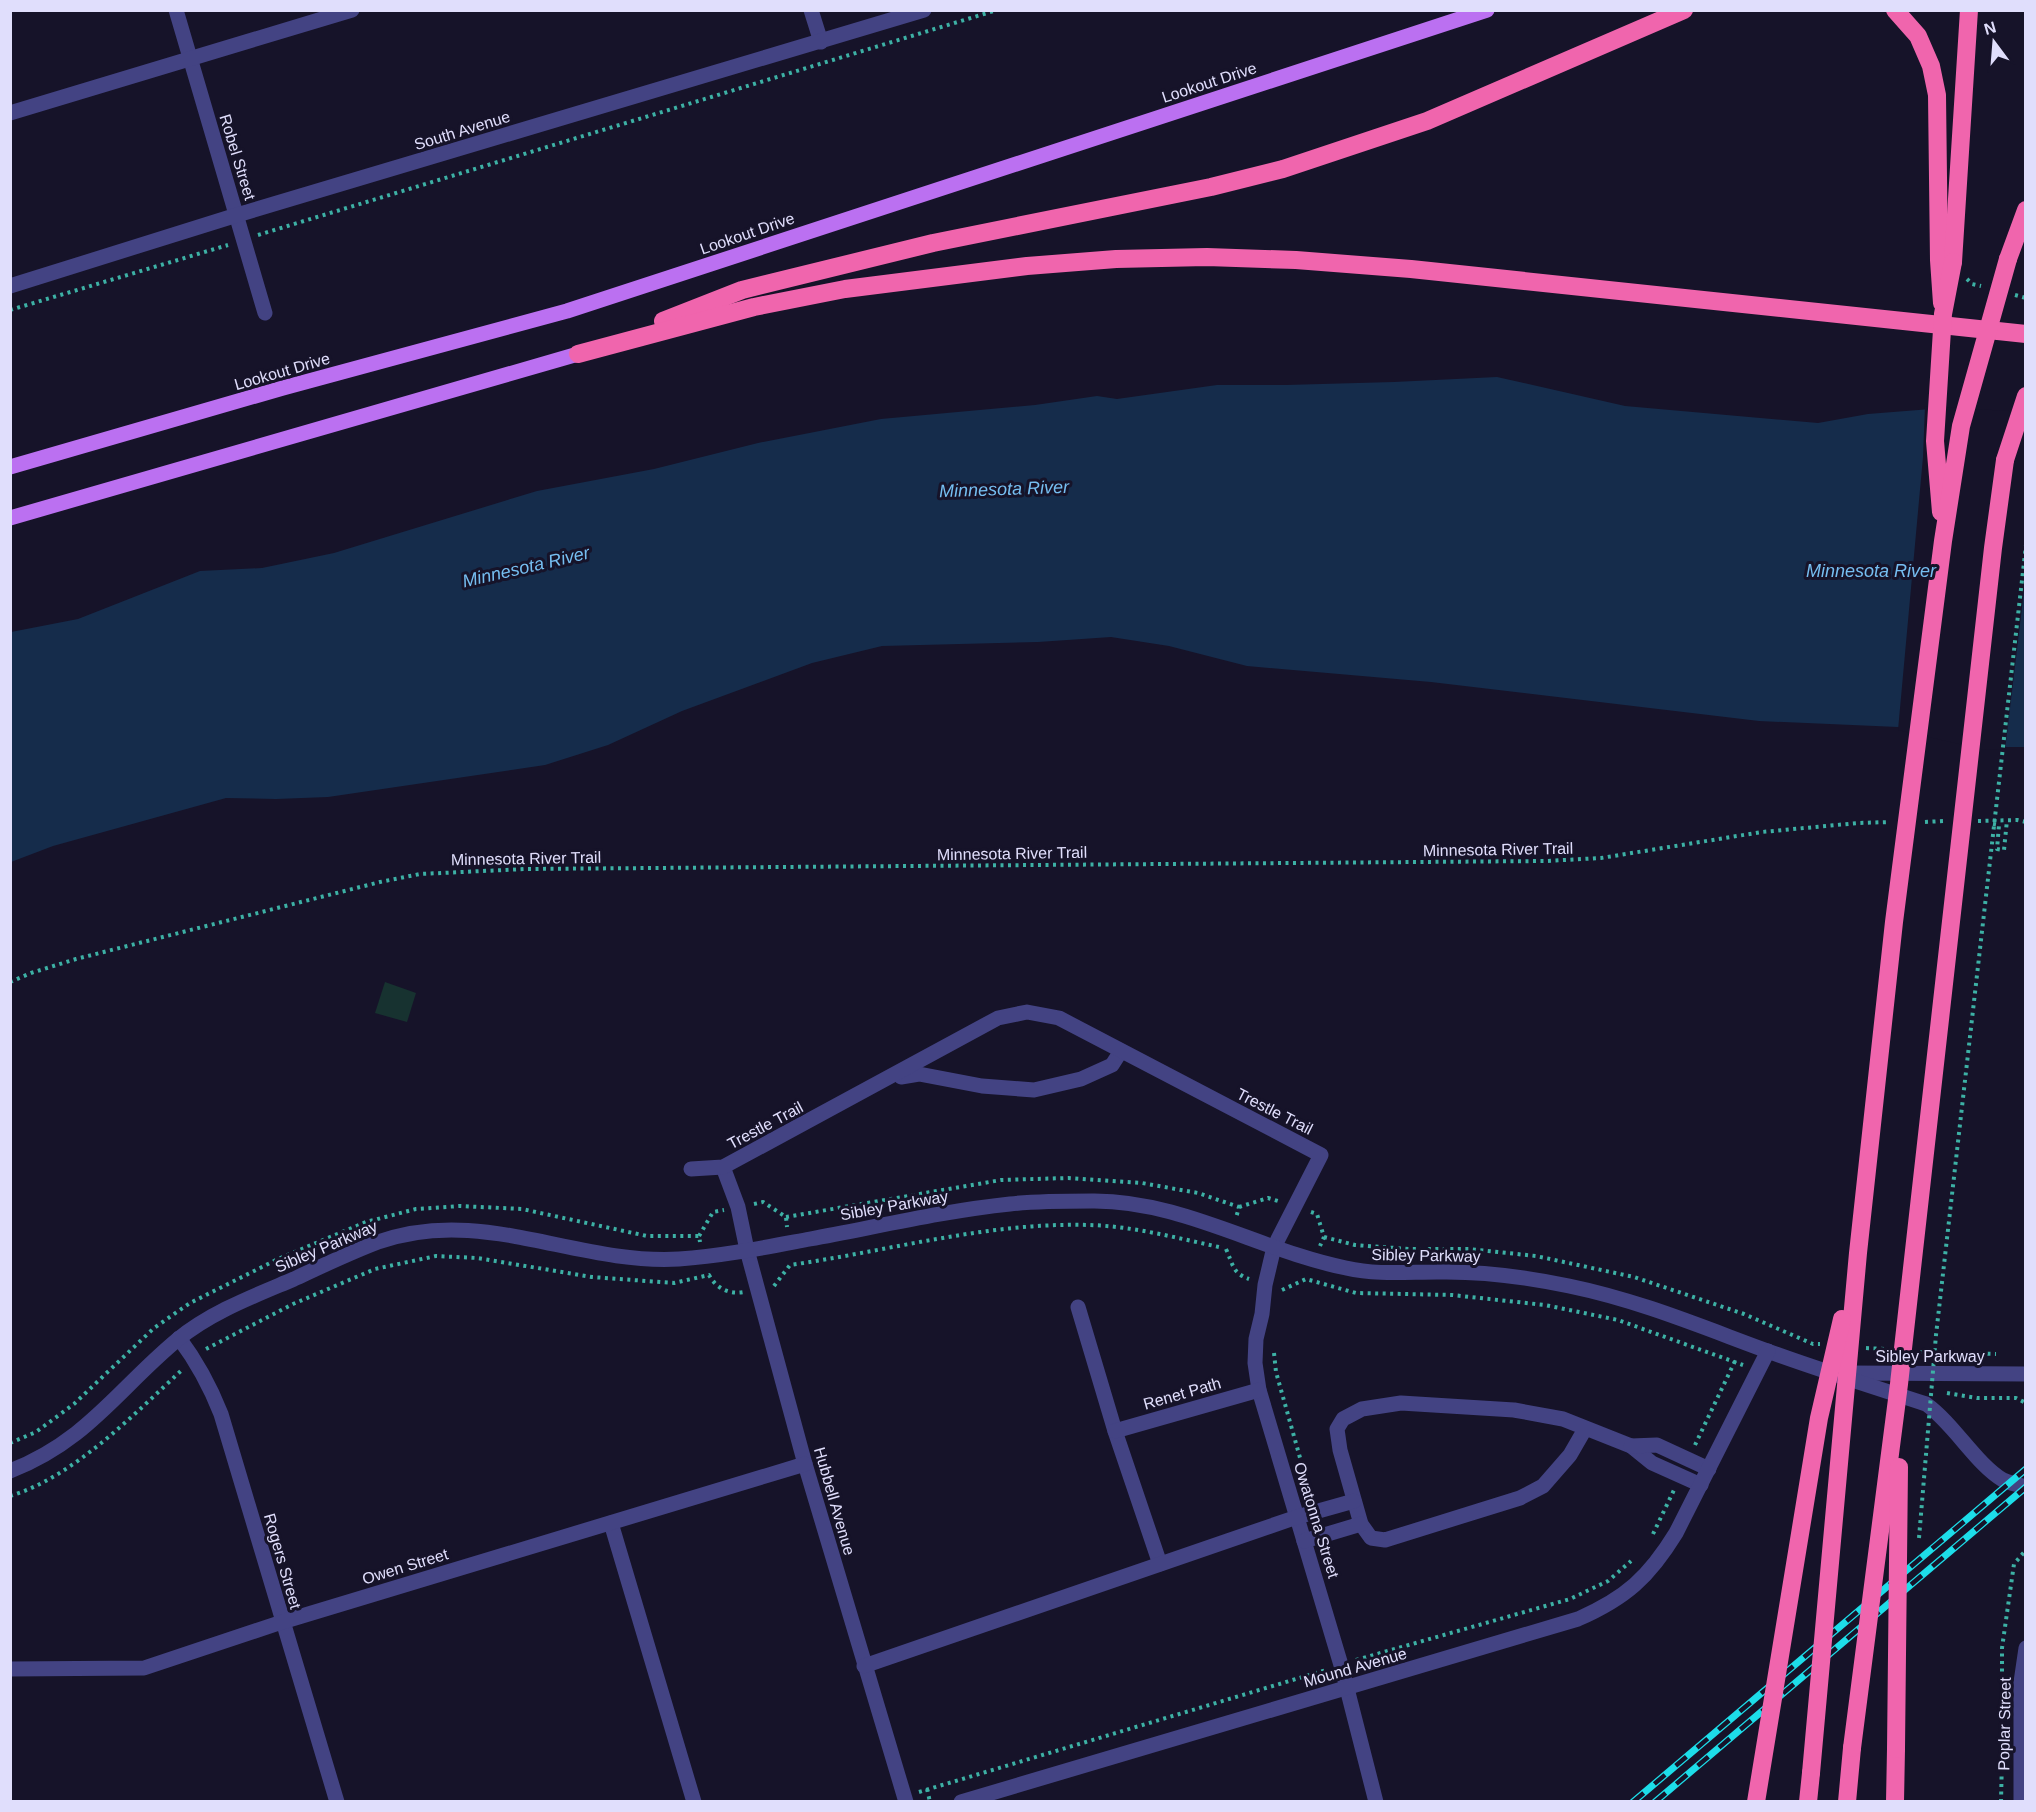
<svg xmlns="http://www.w3.org/2000/svg" width="2036" height="1812" font-family="Arial,sans-serif">
<style>
.green{fill:#173230}
.water{fill:#152c4b}
.pier{fill:#161329}
.lines{fill:none;stroke-linecap:round;stroke-linejoin:round}
.path{stroke:#3db1a5;stroke-width:4;stroke-dasharray:3 4.5;stroke-linecap:butt}
.minor{stroke:#434383;stroke-width:15}
.major{stroke:#bb70f1;stroke-width:15}
.highway{stroke:#f065ad;stroke-width:18}
.rail-casing{stroke:#1ddde9;stroke-width:7}
.rail{stroke:#161329;stroke-width:4.5;stroke-dasharray:14;stroke-linecap:butt}
.path-bridge{stroke:#3db1a5;stroke-width:4;stroke-dasharray:3 4.5;stroke-linecap:butt}
.highway-bridge{stroke:#f065ad;stroke-width:18}
.labels{text-anchor:middle;stroke-width:6;stroke-linejoin:round;paint-order:stroke}
.street-label{font-size:16px;fill:#e0defc;stroke:#161329}
.water-label{font-size:18px;font-style:italic;fill:#76bef1;stroke:#161329}
</style>
<rect width="100%" height="100%" fill="#161329"/>
<path class="green" d="M385,982l31,11 -9,29 -32,-9z"/>
<path class="water" d="M1497,377l128,29 193,17 50,-9 63,-5 94,6v332h-43l-84,-20 -139,-6 -328,-39 -184,-16 -78,-20 -58,-9 -73,5 -156,4 -70,17 -130,48 -74,34 -63,20 -217,32 -52,2 -50,-1 -173,48 -42,16v-230l67,-13 122,-48 62,-3 72,-15 203,-62 117,-22 104,-26 123,-24 154,-14 62,-9 20,3 100,-14h69l108,-3z"/>
<path class="pier" d="M1925,406l101,6v162l-21,176 -24,-1 -83,-19 25,-273z"/>
<g class="lines">
<g class="path">
<path d="M258,235l739,-225"/>
<path d="M1967,279l5,5 9,2"/>
<path d="M2015,295l11,3"/>
<path d="M10,310l218,-65"/>
<path d="M1978,821l39,-1 9,2"/>
<path d="M1925,822l19,-1"/>
<path d="M1993,824l6,1 -2,24 7,1 3,-30"/>
<path d="M10,982l21,-9 45,-14 304,-77 40,-8 105,-5 1021,-8 55,-3 161,-26 96,-9 32,-1"/>
<path d="M754,1204l9,-2 23,15 1,10"/>
<path d="M1239,1207l29,-9 10,3"/>
<path d="M1311,1212l6,2 7,23 -4,9"/>
<path d="M786,1217l215,-37 67,-2 74,5 56,10 41,14 -3,11"/>
<path d="M699,1236l14,-24 11,-2"/>
<path d="M1324,1237l31,8 54,4h60l67,7 98,21 110,37 69,30h7"/>
<path d="M1226,1249c7,15 6,24 23,30"/>
<path d="M774,1286l16,-21c99,-14 198,-43 299,-40 43,1 88,13 130,22"/>
<path d="M1282,1290l24,-11 50,14 96,2 93,10 73,15 125,45"/>
<path d="M1866,1348l20,1"/>
<path d="M206,1349l87,-45 82,-35 61,-13 41,2 115,19 82,6 35,-8c7,13 20,20 35,17"/>
<path d="M1920,1352l76,2"/>
<path d="M1274,1353l2,19 35,125"/>
<path d="M1947,1393l30,5h39l10,5"/>
<path d="M10,1443l26,-11 38,-28 80,-76 36,-25 88,-44 88,-37 50,-13 44,-3 62,3 125,27h52l1,6"/>
<path d="M1695,1445l40,-84"/>
<path d="M10,1496c64,-19 124,-82 172,-126"/>
<path d="M1653,1534l21,-44"/>
<path d="M1356,1660l214,-61 38,-18 23,-20"/>
<path d="M2002,1679v-31l12,-84 12,-14"/>
<path d="M927,1789l3,13"/>
<path d="M919,1792l407,-122"/>
<path d="M2001,1802l1,-44"/>
</g>
<g class="minor">
<path d="M176,10l89,303"/>
<path d="M811,10l10,32"/>
<path d="M10,113l342,-103"/>
<path d="M10,286l227,-71 687,-205"/>
<path d="M901,1077l18,-3 63,12 52,4 47,-11 31,-14 9,-14"/>
<path d="M723,1167l15,40 9,43 58,214 101,338"/>
<path d="M691,1169l32,-2 275,-149 29,-6 32,6 262,137 -47,92 -9,38 -3,29 -6,25 -1,24 4,27 82,275 35,137"/>
<path d="M1078,1307l37,124 45,133"/>
<path d="M179,1338c18,24 31,48 42,76l116,388"/>
<path d="M1849,1373l177,1"/>
<path d="M1585,1429l-15,26 -27,31 -23,12 -135,42 -14,-2 -10,-14 -21,-74 -3,-21 6,-10 19,-10 39,-6 113,7 49,9 68,27 21,17 49,22"/>
<path d="M1115,1431l144,-41"/>
<path d="M1631,1446l26,-1 52,24"/>
<path d="M10,1471c77,-30 108,-82 167,-131 34,-28 77,-44 117,-61 28,-13 55,-26 84,-37 104,-37 197,23 301,17 44,-3 88,-12 131,-20 66,-12 133,-28 200,-35 27,-3 55,-3 82,-3 89,-1 169,50 254,67 31,7 60,4 91,4 45,-1 89,5 132,14 68,14 128,39 193,63 54,20 109,37 164,55 28,20 50,60 77,76 7,3 15,5 23,7"/>
<path d="M611,1523l83,279"/>
<path d="M1304,1541l57,-17"/>
<path d="M864,1666l433,-149 57,-16"/>
<path d="M10,1669l134,-1 138,-46 523,-158"/>
<path d="M961,1802l617,-183c48,-21 71,-42 98,-86l92,-182"/>
<path d="M2021,1802v-120l5,-34"/>
</g>
<g class="major">
<path d="M10,467l273,-79 284,-77 920,-301"/>
<path d="M10,518l568,-164"/>
</g>
<g class="highway">
<path d="M1895,10l23,26 13,30 6,29 2,165 3,43"/>
<path d="M2008,259l18,-49"/>
<path d="M1953,262l16,-252"/>
<path d="M663,321l79,-31 191,-47 278,-56 72,-18 144,-48 257,-111"/>
<path d="M578,354l176,-47 91,-18 182,-23 89,-7 91,-2 89,3 115,9 615,65"/>
<path d="M2005,460l21,-64"/>
<path d="M1808,1802l3,-29"/>
<path d="M1847,1802l5,-54"/>
<path d="M1895,1802l1,-53"/>
</g>
<g class="rail-casing">
<g id="rail">
<path d="M1633,1802l393,-333"/>
<path d="M1655,1802l371,-315"/>
</g>
</g>
<use href="#rail" class="rail"/>
<path class="path-bridge" d="M1919,1538l17,-203 90,-790"/>
<g class="highway-bridge">
<path d="M1941,512l-6,-71 8,-127 10,-52"/>
<path d="M1852,1748l47,-364 94,-836 12,-88"/>
<path d="M1896,1749l3,-282"/>
<path d="M1811,1773l47,-520 36,-331 49,-381 18,-115 47,-167"/>
<path d="M1756,1802l63,-384 23,-99"/>
</g>
</g>
<g class="labels">
<g class="street-label">
<text transform="translate(1209 82) rotate(-18)" y="6">Lookout Drive</text>
<text transform="translate(462 130) rotate(-17)" y="6">South Avenue</text>
<text transform="translate(238 157) rotate(73)" y="6">Robel Street</text>
<text transform="translate(747 233) rotate(-19)" y="6">Lookout Drive</text>
<text transform="translate(282 371) rotate(-16)" y="6">Lookout Drive</text>
<text transform="translate(1498 849) rotate(-1)" y="6">Minnesota River Trail</text>
<text transform="translate(1012 853) rotate(-1)" y="6">Minnesota River Trail</text>
<text transform="translate(526 858) rotate(-1)" y="6">Minnesota River Trail</text>
<text transform="translate(1275 1111) rotate(27)" y="6">Trestle Trail</text>
<text transform="translate(765 1125) rotate(-28)" y="6">Trestle Trail</text>
<text transform="translate(894 1205) rotate(-10)" y="6">Sibley Parkway</text>
<text transform="translate(326 1246) rotate(-23)" y="6">Sibley Parkway</text>
<text transform="translate(1426 1255) rotate(1)" y="6">Sibley Parkway</text>
<text x="1930" y="1362">Sibley Parkway</text>
<text transform="translate(1182 1393) rotate(-16)" y="6">Renet Path</text>
<text transform="translate(835 1501) rotate(74)" y="6">Hubbell Avenue</text>
<text transform="translate(1317 1520) rotate(73)" y="6">Owatonna Street</text>
<text transform="translate(283 1561) rotate(74)" y="6">Rogers Street</text>
<text transform="translate(405 1566) rotate(-17)" y="6">Owen Street</text>
<text transform="translate(1355 1667) rotate(-16)" y="6">Mound Avenue</text>
<text transform="translate(2004 1724) rotate(-89)" y="6">Poplar Street</text>
</g>
<g class="water-label">
<text transform="translate(1004 489) rotate(-2)" y="6">Minnesota River</text>
<text transform="translate(526 567) rotate(-13)" y="6">Minnesota River</text>
<text x="1871" y="577">Minnesota River</text>
</g>
</g>
<rect width="2036" height="1812" fill="none" stroke="#e0defc" stroke-width="24"/>
<g transform="translate(1994 42) rotate(344)" stroke="#161329" stroke-width="4.5" paint-order="stroke">
<path d="M0-4.5L10 22L0 15L-10 22Z" fill="#e0defc"/>
<text y="-9" font-size="16" font-weight="bold" text-anchor="middle" fill="#e0defc">N</text>
</g>
</svg>
